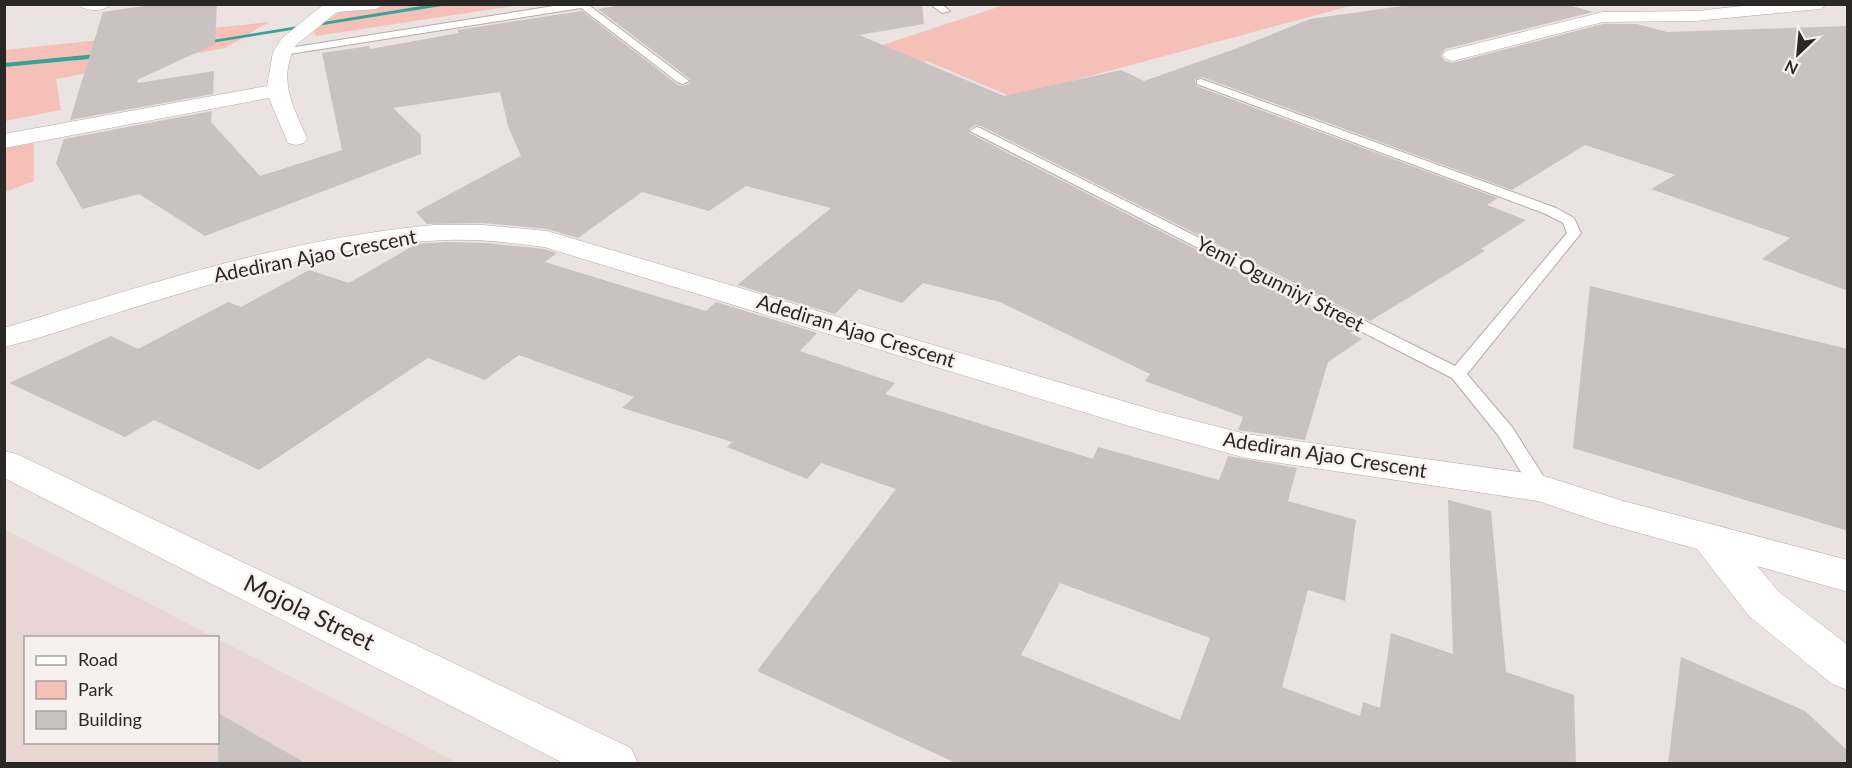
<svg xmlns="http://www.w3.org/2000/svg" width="1852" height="768" font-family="Lato,sans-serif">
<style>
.built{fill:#e7d6d4}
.green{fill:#f5c0b8}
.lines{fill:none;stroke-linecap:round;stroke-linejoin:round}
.stream{fill:#37a499;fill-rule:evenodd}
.building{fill:#cac2c0;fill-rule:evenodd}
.lane-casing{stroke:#b3abaa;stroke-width:2}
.street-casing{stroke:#b3abaa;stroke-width:1}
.lane{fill:#fff;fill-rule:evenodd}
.street{fill:#fff;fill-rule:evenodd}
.labels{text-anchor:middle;stroke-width:5;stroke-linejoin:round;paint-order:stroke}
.street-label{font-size:20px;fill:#2a2727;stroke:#f8f0ef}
.near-street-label{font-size:24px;fill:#2a2727;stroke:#f8f0ef}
</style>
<rect width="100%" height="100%" fill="#ebe3e1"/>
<path class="built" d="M4,529l210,108 -188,1v104h192v-103l240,124h-453z"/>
<g class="green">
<path d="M405,4l115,1 -204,31 -3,-7 30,-19z"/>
<path d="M1004,5h350l-342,92 -85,-36 -56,20 -77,-7z"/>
<path d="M269,22l-44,26 -169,31 5,31 -56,11v-71z"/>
<path d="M34,143v38l-29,11v-44z"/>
</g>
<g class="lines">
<g class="stream">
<path d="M434,4h20l-256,41 -4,-2z"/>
<path d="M107,53h3v4l-106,10v-4z"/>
</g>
</g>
<g class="building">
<path d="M157,4h60l-2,40 -78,36 1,3 76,-12 -1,23 -143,26 33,-108z"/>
<path d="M626,4h296l2,20 -65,11 145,61 117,-26 23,11 91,-32 75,-30 106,-15h149l28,8 -148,37 -4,7 4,5 7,2 151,-39h34l30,8 181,-6v265l-86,-32 28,-21 -139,-49 24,-14 -90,-30 -73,45 -310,-113 -7,2 1,7 302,112 -11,7 39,15 -45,29 4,2 -115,70 -389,-195 -6,-1 -6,4v4l386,198 -5,2 12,6 -34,23 -23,78 -67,-10 5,-13 -98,-36 5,-7 -150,-72 -77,-19 -21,20 -43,-14 -24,25 -98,-29 94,-77 -85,-22 -37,25 -67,-19 -64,46 -31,-9 -64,-6 -56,1 -11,-12 105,-56 -13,-30 -8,-34 -107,16 28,27v19l-216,82 -66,-42 -57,15 -26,-46 8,-24 148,-28 -1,11 49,54 82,-26 -20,-97 47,-7 1,3 89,-16 -2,-3 125,-19 96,74 6,1 6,-3v-4l-92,-70z"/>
<path d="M449,242l36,1 59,6 13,4 -12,9 114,35 47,14 10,-9 101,31 -17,18 95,32 -10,11 208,65 5,-12 121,33 9,-24 69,12 -9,33 68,19 -11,81 -37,-11 -26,97 78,29 3,-14 17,6 11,-75 62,21 -5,-154 43,11 15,161 68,23 2,69h-618l-201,-93 139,-182 -75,-26 -14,16 -80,-32 5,-5 -110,-34 12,-11 -115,-42 -34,25 -57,-22 -169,112 -105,-50 -29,17 -116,-54 102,-47 27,13 90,-47 13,5 68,-37 40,13 67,-39zM1060,583l150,55 -30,82 -159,-65z"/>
<path d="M1590,286l258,63v182l-275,-83z"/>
<path d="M1681,657l124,54 43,40v13h-180z"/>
<path d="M218,713l89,51h-89z"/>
</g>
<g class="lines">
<g class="lane-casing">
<g id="lane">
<path d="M566,4h25l-1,2 99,75 -6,3 -4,-1 -98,-75 -298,47 -5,-3 5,-3z"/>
<path d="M930,4h11l9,7 -8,2z"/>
<path d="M1201,79l355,129 18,10 7,15 -114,141 45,53 39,61 -3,5 -7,2 -7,-2 -36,-58 -46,-57 -482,-247 6,-4 4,1 475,238 112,-133 -4,-10 -17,-9 -349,-130v-4z"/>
</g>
</g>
<g class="street-casing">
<g id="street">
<path d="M78,4h33c-7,8 -26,8 -33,0z"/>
<path d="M384,4l-8,5 -39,3 -41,33c-19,34 -3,61 11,93l-3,5 -8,2 -8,-2 -19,-45 -265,50v-14l263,-48 6,-34 9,-14 41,-33z"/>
<path d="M1761,4h67l-8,5 -124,12 -93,1 -150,39 -7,-2 -3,-4 3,-4 157,-39 93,-1z"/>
<path d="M435,225h48l64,6 613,181 86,22 295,41 82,26 225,59v32l-91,-26 22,26 69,53v45l-16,-6 -83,-68 -52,-67 -94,-26 -65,-22 -292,-43 -107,-29 -595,-182c-31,-4 -63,-8 -95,-7 -110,3 -219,38 -323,70 -40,12 -80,27 -122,37v-19c142,-43 283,-90 431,-103z"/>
<path d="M4,451l13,3 614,294 7,16h-73l-561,-286z"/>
</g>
</g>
<use href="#lane" class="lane"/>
<use href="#street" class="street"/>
</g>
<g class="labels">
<g class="street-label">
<text transform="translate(315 256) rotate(-11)" y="7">Adediran Ajao Crescent</text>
<text transform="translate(1280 284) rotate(27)" y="7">Yemi Ogunniyi Street</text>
<text transform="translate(856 331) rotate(17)" y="7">Adediran Ajao Crescent</text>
<text transform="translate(1325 455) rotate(9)" y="7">Adediran Ajao Crescent</text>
</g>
<g class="near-street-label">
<text transform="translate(309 613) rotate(26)" y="8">Mojola Street</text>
</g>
</g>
<rect width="1852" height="768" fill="none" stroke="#2a2727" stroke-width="12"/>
<rect x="24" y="636" width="195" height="108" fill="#f8f0ef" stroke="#a6a09f" stroke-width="1.5"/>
<rect x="36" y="656" width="30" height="9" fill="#ffffff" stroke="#a6a09f" stroke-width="1.5"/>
<text x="78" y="666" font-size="18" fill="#2a2727">Road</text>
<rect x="36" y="681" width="30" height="18" fill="#f5c0b8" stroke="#a6a09f" stroke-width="1.5"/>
<text x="78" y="696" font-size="18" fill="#2a2727">Park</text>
<rect x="36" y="711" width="30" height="18" fill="#cac2c0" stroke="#a6a09f" stroke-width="1.5"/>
<text x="78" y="726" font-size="18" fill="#2a2727">Building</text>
<g transform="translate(1798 54) rotate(206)" stroke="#f8f0ef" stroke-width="4.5" paint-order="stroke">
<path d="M0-4.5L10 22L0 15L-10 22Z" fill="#2a2727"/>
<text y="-9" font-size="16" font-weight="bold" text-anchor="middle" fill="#2a2727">N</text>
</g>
</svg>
